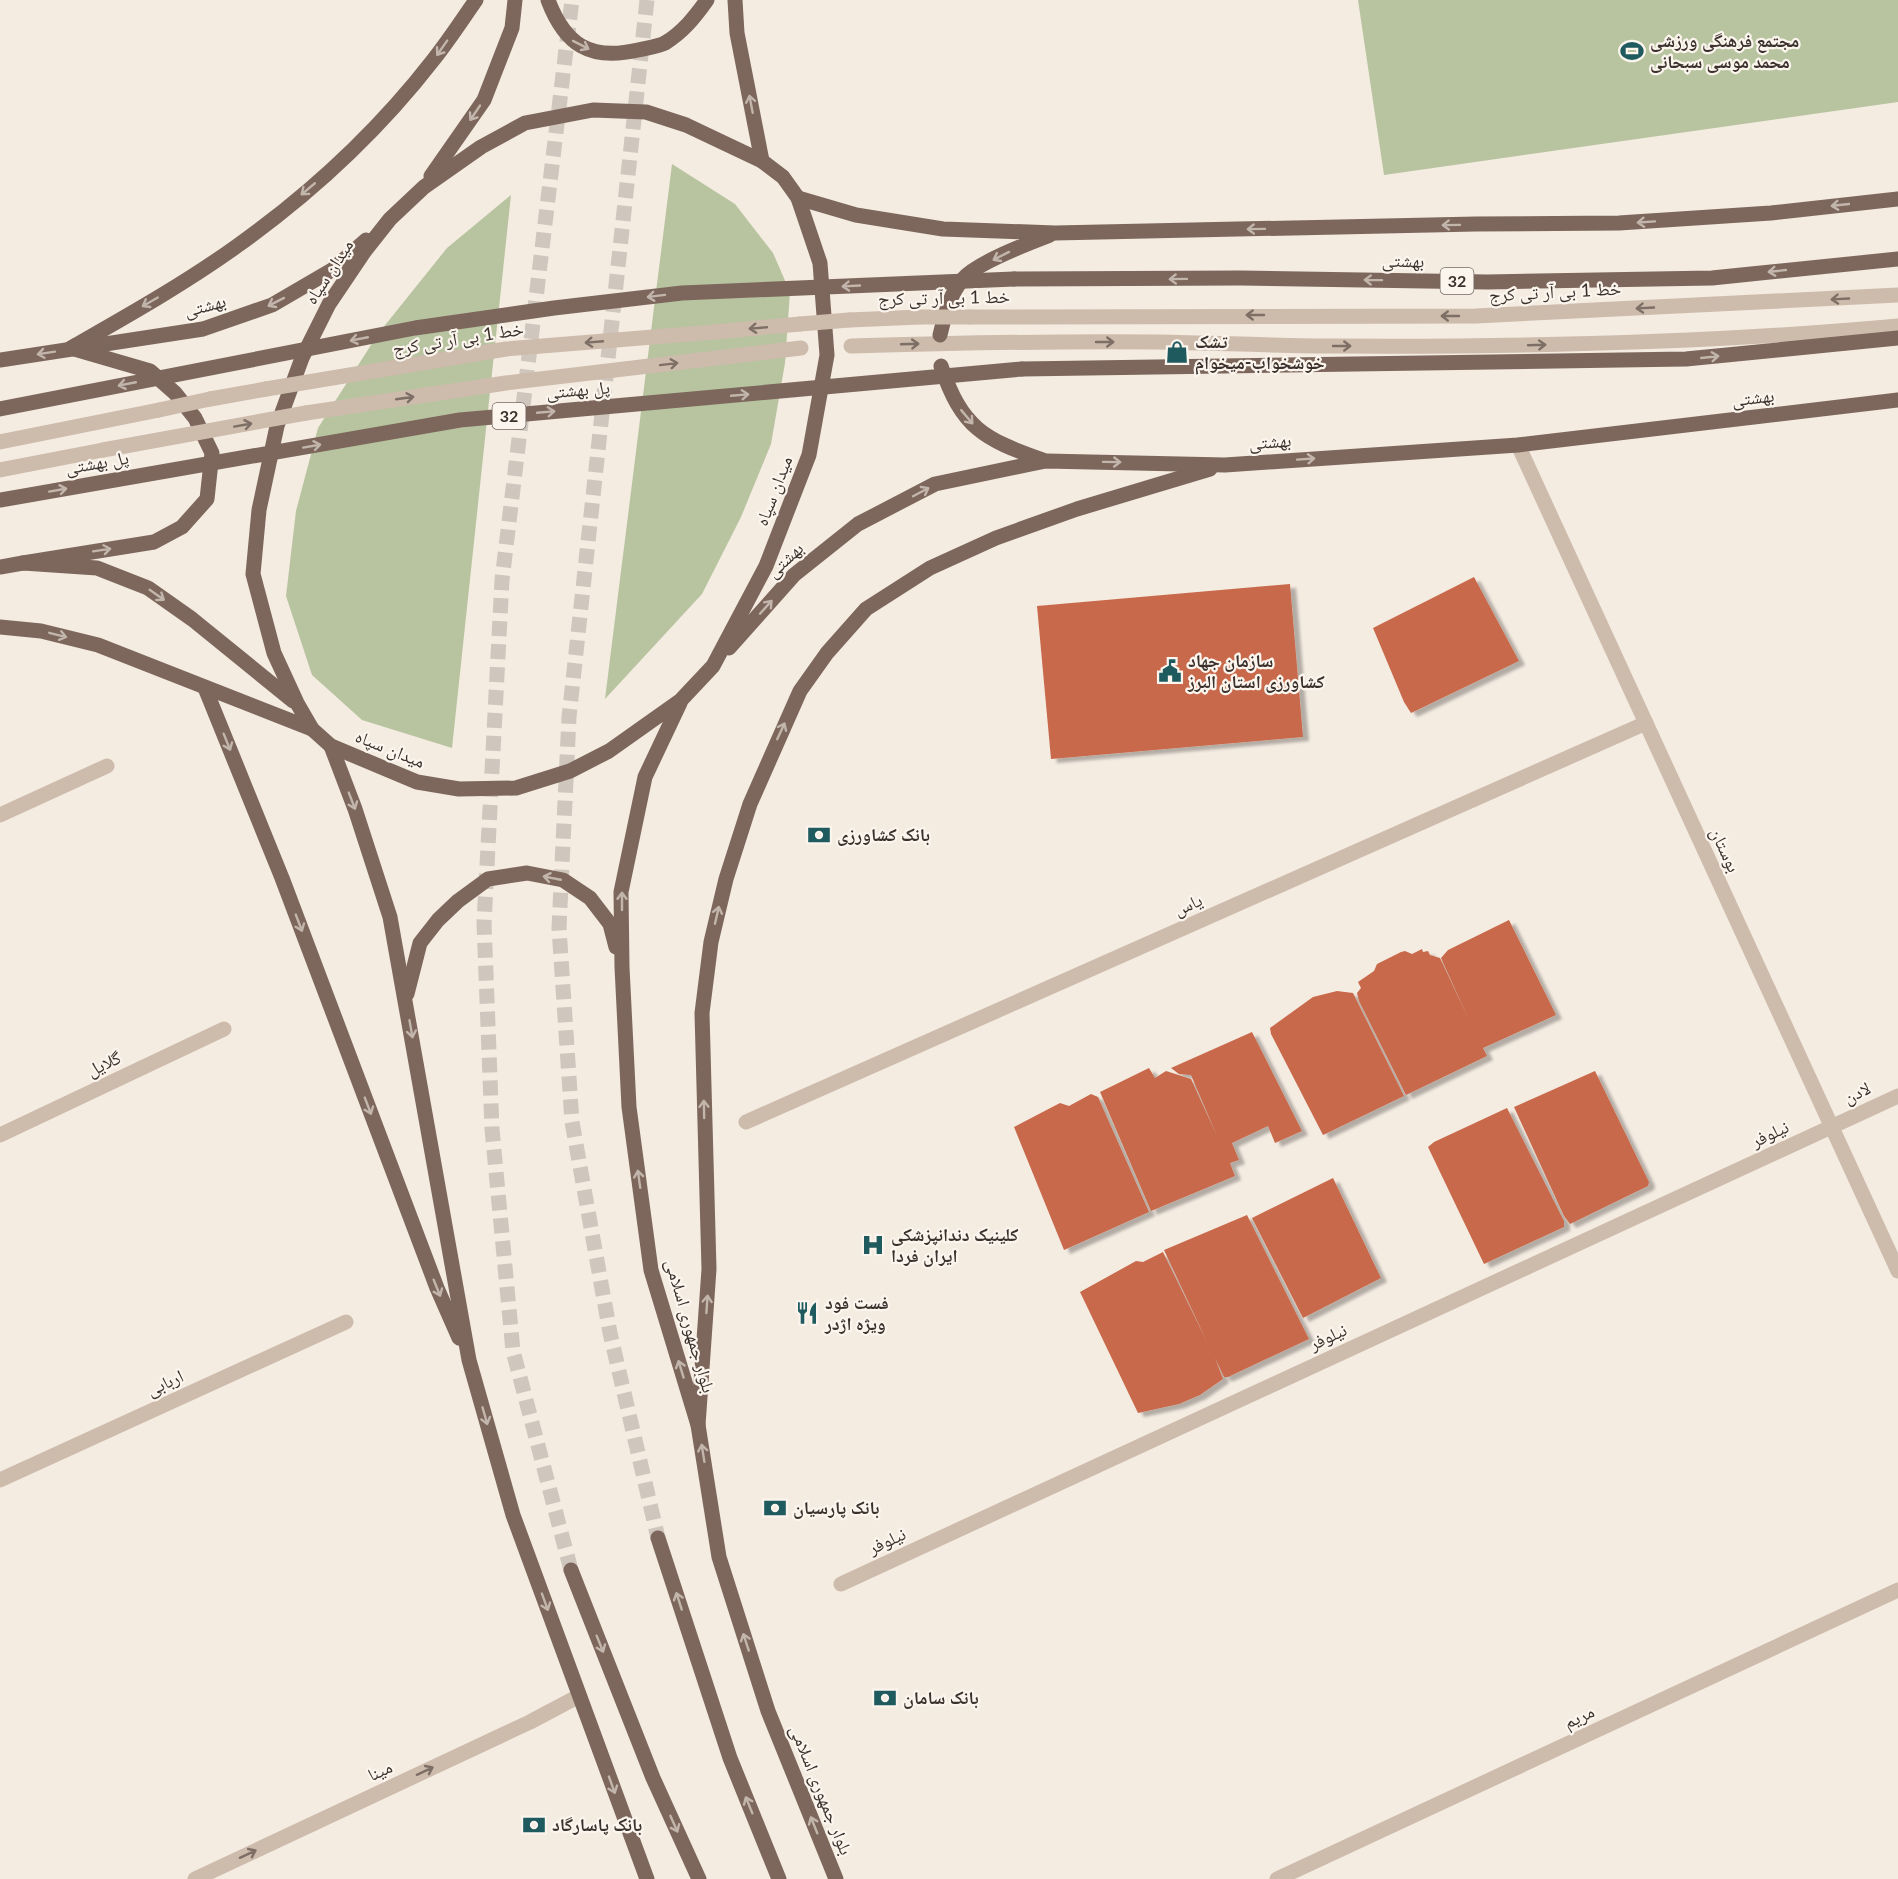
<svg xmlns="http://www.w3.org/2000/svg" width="1898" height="1879" font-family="Lato,'Noto Naskh Arabic',sans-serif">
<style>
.green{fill:#b8c4a0}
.building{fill:#c8694b;filter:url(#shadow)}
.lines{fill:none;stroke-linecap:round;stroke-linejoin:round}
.primary-tunnel{stroke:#cfc6bd;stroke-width:15;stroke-dasharray:15 8;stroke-linecap:butt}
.service{stroke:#cdbbac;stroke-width:15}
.minor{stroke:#cdbbac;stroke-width:15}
.tertiary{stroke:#cdbbac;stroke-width:15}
.primary{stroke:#7d675c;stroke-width:15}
.service-bridge{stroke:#cdbbac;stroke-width:15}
.primary-bridge{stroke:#7d675c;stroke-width:15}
.oneway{stroke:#c2b5ac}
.oneway2{stroke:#7d6f65}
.labels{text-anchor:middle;stroke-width:4.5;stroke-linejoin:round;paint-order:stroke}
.shield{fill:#fbf5ee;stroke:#756b66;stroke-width:1.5}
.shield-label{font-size:16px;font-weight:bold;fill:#3b302b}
.poi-label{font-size:18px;font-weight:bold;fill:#3b302b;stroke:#fbf5ee;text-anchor:start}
.street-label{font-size:18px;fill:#3b302b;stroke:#fbf5ee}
</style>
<defs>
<filter id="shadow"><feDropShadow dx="6" dy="4" stdDeviation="1.5" flood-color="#0004"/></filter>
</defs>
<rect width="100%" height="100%" fill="#f4ebe1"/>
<g class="green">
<path d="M1358,0h540v102l-514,73z"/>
<path d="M672,164l63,40 38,49 17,39 -5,71 -14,81 -30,73 -39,77 -97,105z"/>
<path d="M511,195l-59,553 -90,-28 -50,-45 -26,-79 10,-85 22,-83 60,-94 69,-86z"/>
</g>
<g class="building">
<path d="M1474,577l45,84 -108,52 -7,-11 -31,-74z"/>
<path d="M1290,584l13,153 -252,22 -14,-153z"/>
<path d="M1509,920l47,95 -73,33 4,8 -81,39 -47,-94 -2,-8 4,-5 -3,-6 16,-11 3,-7 24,-12 4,-1 7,3 10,-5 1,3 5,-1 2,4 10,3 29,62 -28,-62 7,-8z"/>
<path d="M1337,991l16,2 51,103 -81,39 -52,-101 -1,-6 43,-31z"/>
<path d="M1252,1032l50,99 -27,12 -7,-17 -36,17 7,17 -9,3 5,13 -84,35 -51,-119 49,-24 6,10 11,-7 25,8 26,57 -26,-61 -12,-1 -8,-6z"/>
<path d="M1595,1071l54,111 -1,4 -78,38 -6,-8 -50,-109z"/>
<path d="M1091,1094l7,3 51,115 -85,38 -50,-123 46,-24 9,3z"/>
<path d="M1507,1108l57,113v6l-80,37 -56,-117 6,-5z"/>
<path d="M1333,1178l48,100 -78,40 -51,-100z"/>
<path d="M1247,1215l62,124 -81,38h-4l-9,-19 8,21 -23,16 -21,9 -41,9 -58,-121 56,-31 7,1 20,-10 45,92 -44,-94z"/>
</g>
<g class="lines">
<g class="primary-tunnel">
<path d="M647,0l-78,717 -10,211 13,194 38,211 48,205"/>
<path d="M571,1570l-58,-219 -21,-222 -8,-206 18,-343 70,-580"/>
</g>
<g class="service">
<path d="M970,317l506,-1 422,-21"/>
<path d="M849,320l71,-3"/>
<path d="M715,332l85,-8"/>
<path d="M851,346c102,-3 204,-5 306,-4 61,1 122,4 184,4 185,1 372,-3 557,-20"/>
<path d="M210,399l56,-10"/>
<path d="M306,413l200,-30 295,-35"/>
<path d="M0,442l159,-32"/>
<path d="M0,470l103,-20"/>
</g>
<g class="minor">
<path d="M1518,445l380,826"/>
<path d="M0,815l107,-49"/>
<path d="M746,1122l900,-399"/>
<path d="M0,1135l224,-106"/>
<path d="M0,1480l346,-158"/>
<path d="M841,1584l1057,-488"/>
<path d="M1277,1879l621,-289"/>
</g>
<path class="tertiary" d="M195,1879l335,-157 49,-26"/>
<g class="primary">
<path d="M548,0c17,45 42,61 90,50 8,-2 19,-3 27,-7 18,-11 30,-26 42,-43"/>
<path d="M735,0l2,33 25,128"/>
<path d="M593,110l53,2 40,13 76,36 21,16 15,21 22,65 7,92 -18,100 -43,111 -53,100 -32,34 -72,51 -39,20 -54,17 -57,1 -42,-7 -86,-36 -19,-17 -15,-26 -23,-50 -21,-79 6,-64 18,-84 25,-68 27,-54 35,-52 26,-33 34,-32 57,-40 44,-24z"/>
<path d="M431,176l53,-76 28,-72 3,-28"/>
<path d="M798,198l58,17 87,14 112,4 421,-9 143,-1 152,-10 127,-14"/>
<path d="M1014,279l227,-1 246,4 225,-4 186,-19"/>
<path d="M940,335c5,-20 9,-40 23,-56 13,-16 66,-36 87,-44"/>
<path d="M71,348c56,-32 113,-64 166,-102 73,-52 142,-116 197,-187 15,-19 28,-39 42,-59"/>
<path d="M0,360l203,-31 69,-24 60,-35 34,-30"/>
<path d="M941,366c21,62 42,73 102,94"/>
<path d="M1022,369l664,-10 212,-21"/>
<path d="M23,563l131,-21 28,-15 25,-28 5,-46 -17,-35 -20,-25 -25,-22 -79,-23"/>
<path d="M0,567l23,-4 74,5 51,20 44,31 101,82"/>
<path d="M0,627l41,4 57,14 214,84"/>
<path d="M729,648l65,-73 64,-51 77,-40 96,-20 15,-3 179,4 293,-20 380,-45"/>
<path d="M205,688l77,190 155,410 22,50"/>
<path d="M680,703l-35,74 -24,115 1,75 7,140 22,163 47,155 21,132 49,154 68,168"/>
<path d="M331,746l24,63 35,108 79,443 44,155 134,364"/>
<path d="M407,994l13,-51 18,-23 20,-19 30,-22 39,-6 36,7 27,18 20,26 6,23"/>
<path d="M698,1425l11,-156 -7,-256 9,-71 15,-63 24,-75 50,-113 27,-38 39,-44 64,-41 66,-30 81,-29 133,-40"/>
<path d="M658,1538l72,220 49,121"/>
<path d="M571,1570l82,208 46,101"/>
</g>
<g class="service-bridge">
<path d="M920,317h50"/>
<path d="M800,324l49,-4"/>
<path d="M266,389l240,-40 209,-17"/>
<path d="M159,410l51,-11"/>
<path d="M103,450l203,-37"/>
</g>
<g class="primary-bridge">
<path d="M0,409l415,-81 139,-20 128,-15 332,-14"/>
<path d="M0,500l460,-80 562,-51"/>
</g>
</g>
<defs><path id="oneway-shaft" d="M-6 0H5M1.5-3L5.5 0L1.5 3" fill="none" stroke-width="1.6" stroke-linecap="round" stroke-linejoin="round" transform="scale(1.5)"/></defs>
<g class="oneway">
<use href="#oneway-shaft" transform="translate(581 45) rotate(27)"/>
<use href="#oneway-shaft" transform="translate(442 48) rotate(125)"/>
<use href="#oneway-shaft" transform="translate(751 104) rotate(-101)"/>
<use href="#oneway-shaft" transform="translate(475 113) rotate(124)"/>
<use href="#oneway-shaft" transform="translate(308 189) rotate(140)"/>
<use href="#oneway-shaft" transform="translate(1840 205) rotate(174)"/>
<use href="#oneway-shaft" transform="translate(1646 222) rotate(176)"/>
<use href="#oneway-shaft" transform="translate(1451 225) rotate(179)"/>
<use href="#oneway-shaft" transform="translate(1256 229) rotate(179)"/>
<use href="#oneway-shaft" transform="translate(1001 256) rotate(153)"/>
<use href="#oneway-shaft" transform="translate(1777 271) rotate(174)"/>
<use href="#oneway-shaft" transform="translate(1178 279) rotate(179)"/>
<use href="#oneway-shaft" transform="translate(1373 280) rotate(-179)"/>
<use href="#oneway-shaft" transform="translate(851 286) rotate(177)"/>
<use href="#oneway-shaft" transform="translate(656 296) rotate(173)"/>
<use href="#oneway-shaft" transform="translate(150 302) rotate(150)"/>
<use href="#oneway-shaft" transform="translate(276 302) rotate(153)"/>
<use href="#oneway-shaft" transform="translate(359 339) rotate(169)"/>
<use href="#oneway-shaft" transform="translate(46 353) rotate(171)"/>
<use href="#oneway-shaft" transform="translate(1710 357) rotate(-6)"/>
<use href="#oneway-shaft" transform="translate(127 384) rotate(169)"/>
<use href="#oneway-shaft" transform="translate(740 395) rotate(-5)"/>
<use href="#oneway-shaft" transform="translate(546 412) rotate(-5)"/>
<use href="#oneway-shaft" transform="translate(967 417) rotate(50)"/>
<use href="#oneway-shaft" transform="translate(312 446) rotate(-10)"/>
<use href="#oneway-shaft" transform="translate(1306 459) rotate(-4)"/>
<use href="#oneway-shaft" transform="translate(1112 462) rotate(1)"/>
<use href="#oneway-shaft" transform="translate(58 490) rotate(-10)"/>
<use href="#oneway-shaft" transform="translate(921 492) rotate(-28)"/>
<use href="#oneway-shaft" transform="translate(102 550) rotate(-9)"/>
<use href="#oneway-shaft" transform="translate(157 595) rotate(35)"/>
<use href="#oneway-shaft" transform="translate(766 607) rotate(-48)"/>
<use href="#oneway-shaft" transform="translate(58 635) rotate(14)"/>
<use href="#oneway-shaft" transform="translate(781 731) rotate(-65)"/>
<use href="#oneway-shaft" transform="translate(227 742) rotate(68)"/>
<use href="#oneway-shaft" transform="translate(352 801) rotate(69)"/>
<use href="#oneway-shaft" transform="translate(552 878) rotate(-169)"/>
<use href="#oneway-shaft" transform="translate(622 901) rotate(-90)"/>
<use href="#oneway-shaft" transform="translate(717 915) rotate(-77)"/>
<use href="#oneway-shaft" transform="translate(299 923) rotate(69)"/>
<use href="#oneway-shaft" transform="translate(411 1029) rotate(80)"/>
<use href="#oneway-shaft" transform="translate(368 1106) rotate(69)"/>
<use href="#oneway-shaft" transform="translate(704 1109) rotate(-91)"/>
<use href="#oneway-shaft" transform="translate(639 1179) rotate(-98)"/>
<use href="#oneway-shaft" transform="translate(437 1288) rotate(68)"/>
<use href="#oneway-shaft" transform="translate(707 1304) rotate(-86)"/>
<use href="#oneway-shaft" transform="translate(681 1369) rotate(-107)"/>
<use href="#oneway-shaft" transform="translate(485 1416) rotate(74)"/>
<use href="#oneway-shaft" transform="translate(703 1453) rotate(-99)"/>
<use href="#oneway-shaft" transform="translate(679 1601) rotate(-108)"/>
<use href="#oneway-shaft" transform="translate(545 1602) rotate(70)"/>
<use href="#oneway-shaft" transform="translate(746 1642) rotate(-108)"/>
<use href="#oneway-shaft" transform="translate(600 1644) rotate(68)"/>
<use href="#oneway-shaft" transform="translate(612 1785) rotate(70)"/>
<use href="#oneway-shaft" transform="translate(749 1805) rotate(-112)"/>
<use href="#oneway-shaft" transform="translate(674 1824) rotate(66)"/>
<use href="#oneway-shaft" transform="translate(814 1825) rotate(-112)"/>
</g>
<g class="oneway2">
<use href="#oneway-shaft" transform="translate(1840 299) rotate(177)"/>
<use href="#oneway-shaft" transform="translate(1645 308) rotate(177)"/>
<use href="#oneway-shaft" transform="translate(1255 315) rotate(-180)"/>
<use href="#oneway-shaft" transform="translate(1450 316) rotate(-180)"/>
<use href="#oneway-shaft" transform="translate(758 328) rotate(175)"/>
<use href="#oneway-shaft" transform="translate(594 342) rotate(175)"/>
<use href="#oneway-shaft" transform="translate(1105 342)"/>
<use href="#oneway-shaft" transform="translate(910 344) rotate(-2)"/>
<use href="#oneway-shaft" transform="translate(1537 345) rotate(-2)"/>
<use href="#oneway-shaft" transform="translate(1342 346)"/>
<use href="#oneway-shaft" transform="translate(669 364) rotate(-7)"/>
<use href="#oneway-shaft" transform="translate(405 398) rotate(-8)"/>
<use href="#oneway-shaft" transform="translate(243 425) rotate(-10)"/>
<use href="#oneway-shaft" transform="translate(425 1771) rotate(-25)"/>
<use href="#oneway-shaft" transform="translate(248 1854) rotate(-25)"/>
</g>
<defs>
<g id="stadium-bare" transform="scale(1.8)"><path d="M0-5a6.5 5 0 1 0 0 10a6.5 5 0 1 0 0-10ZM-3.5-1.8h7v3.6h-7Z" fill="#1f5a5e" stroke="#fbf5ee" stroke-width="2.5" paint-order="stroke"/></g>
<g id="shop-bare" transform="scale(1.8)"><path d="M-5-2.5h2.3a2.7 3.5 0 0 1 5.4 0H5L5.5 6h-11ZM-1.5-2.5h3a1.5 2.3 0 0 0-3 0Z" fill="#1f5a5e" stroke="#fbf5ee" stroke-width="2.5" paint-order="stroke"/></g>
<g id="civic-bare" transform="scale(1.8)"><path d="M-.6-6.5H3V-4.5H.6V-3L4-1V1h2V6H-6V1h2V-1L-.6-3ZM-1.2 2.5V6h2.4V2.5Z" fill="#1f5a5e" stroke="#fbf5ee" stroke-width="2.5" paint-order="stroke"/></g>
<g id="bank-bare" transform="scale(1.8)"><path d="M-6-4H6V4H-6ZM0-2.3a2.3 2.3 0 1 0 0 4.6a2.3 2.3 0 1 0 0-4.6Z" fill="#1f5a5e" stroke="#fbf5ee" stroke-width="2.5" paint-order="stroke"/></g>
<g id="hospital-bare" transform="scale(1.8)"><path d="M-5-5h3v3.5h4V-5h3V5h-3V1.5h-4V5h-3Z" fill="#1f5a5e" stroke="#fbf5ee" stroke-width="2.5" paint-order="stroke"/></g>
<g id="restaurant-bare" transform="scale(1.8)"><path d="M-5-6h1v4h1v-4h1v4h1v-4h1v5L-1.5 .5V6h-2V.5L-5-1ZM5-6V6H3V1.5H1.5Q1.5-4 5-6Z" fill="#1f5a5e" stroke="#fbf5ee" stroke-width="2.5" paint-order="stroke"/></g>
</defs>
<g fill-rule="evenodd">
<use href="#stadium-bare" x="1632" y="51"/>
<use href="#shop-bare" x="1177" y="352"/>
<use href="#civic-bare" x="1170" y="671"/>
<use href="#bank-bare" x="819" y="835"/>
<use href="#hospital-bare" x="873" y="1245"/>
<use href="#restaurant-bare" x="807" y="1313"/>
<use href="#bank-bare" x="775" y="1508"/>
<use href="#bank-bare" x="885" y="1698"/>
<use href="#bank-bare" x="534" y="1825"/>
</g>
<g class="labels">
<g class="shield">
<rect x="1440.5" y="268" width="33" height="26" rx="4.5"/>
<rect x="492.5" y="403" width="33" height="26" rx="4.5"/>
</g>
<g class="shield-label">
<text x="1457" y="287">32</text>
<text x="509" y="422">32</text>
</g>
<g class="poi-label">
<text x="1650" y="47">مجتمع فرهنگی ورزشی<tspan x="1650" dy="21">محمد موسی سبحانی</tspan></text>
<text x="1195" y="348">تشک<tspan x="1195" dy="21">خوشخواب-میخوام</tspan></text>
<text x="1188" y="667">سازمان جهاد<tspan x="1188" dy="21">کشاورزی استان البرز</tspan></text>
<text x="837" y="841">بانک کشاورزی</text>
<text x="891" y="1241">کلینیک دندانپزشکی<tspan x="891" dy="21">ایران فردا</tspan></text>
<text x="825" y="1309">فست فود<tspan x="825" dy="21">ویژه اژدر</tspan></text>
<text x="793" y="1514">بانک پارسیان</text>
<text x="903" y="1704">بانک سامان</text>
<text x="552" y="1831">بانک پاسارگاد</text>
</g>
<g class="street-label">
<text transform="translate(1403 261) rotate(1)" y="6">بهشتی</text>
<text transform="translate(329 272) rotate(-57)" y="6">میدان سپاه</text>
<text transform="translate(1555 292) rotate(-3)" y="6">خط 1 بی آر تی کرج</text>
<text transform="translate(944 298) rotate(-1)" y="6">خط 1 بی آر تی کرج</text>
<text transform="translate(205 306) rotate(-15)" y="6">بهشتى</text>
<text transform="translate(458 339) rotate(-9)" y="6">خط 1 بی آر تی کرج</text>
<text transform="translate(578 390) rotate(-5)" y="6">پل بهشتی</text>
<text transform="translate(1753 398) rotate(-7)" y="6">بهشتى</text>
<text transform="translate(1270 442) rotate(-4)" y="6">بهشتى</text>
<text transform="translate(97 463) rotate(-10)" y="6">پل بهشتی</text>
<text transform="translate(774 491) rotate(-69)" y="6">میدان سپاه</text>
<text transform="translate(785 560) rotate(-43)" y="6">بهشتى</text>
<text transform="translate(390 749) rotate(22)" y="6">میدان سپاه</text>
<text transform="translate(1725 850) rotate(65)" y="6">بوستان</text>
<text transform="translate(1188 905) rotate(-24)" y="6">یاس</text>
<text transform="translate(104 1064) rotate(-25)" y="6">گلایل</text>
<text transform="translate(1857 1093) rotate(-25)" y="6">لادن</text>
<text transform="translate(1770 1134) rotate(-25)" y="6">نیلوفر</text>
<text transform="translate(690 1326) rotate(74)" y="6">بلوار جمهوری اسلامی</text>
<text transform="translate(1328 1337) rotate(-25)" y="6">نیلوفر</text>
<text transform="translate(165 1383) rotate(-25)" y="6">اربابی</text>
<text transform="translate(887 1541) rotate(-25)" y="6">نیلوفر</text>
<text transform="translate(1579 1717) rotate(-25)" y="6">مریم</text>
<text transform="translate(380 1771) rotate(-25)" y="6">مینا</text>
<text transform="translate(821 1790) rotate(68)" y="6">بلوار جمهوری اسلامی</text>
</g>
</g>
</svg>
